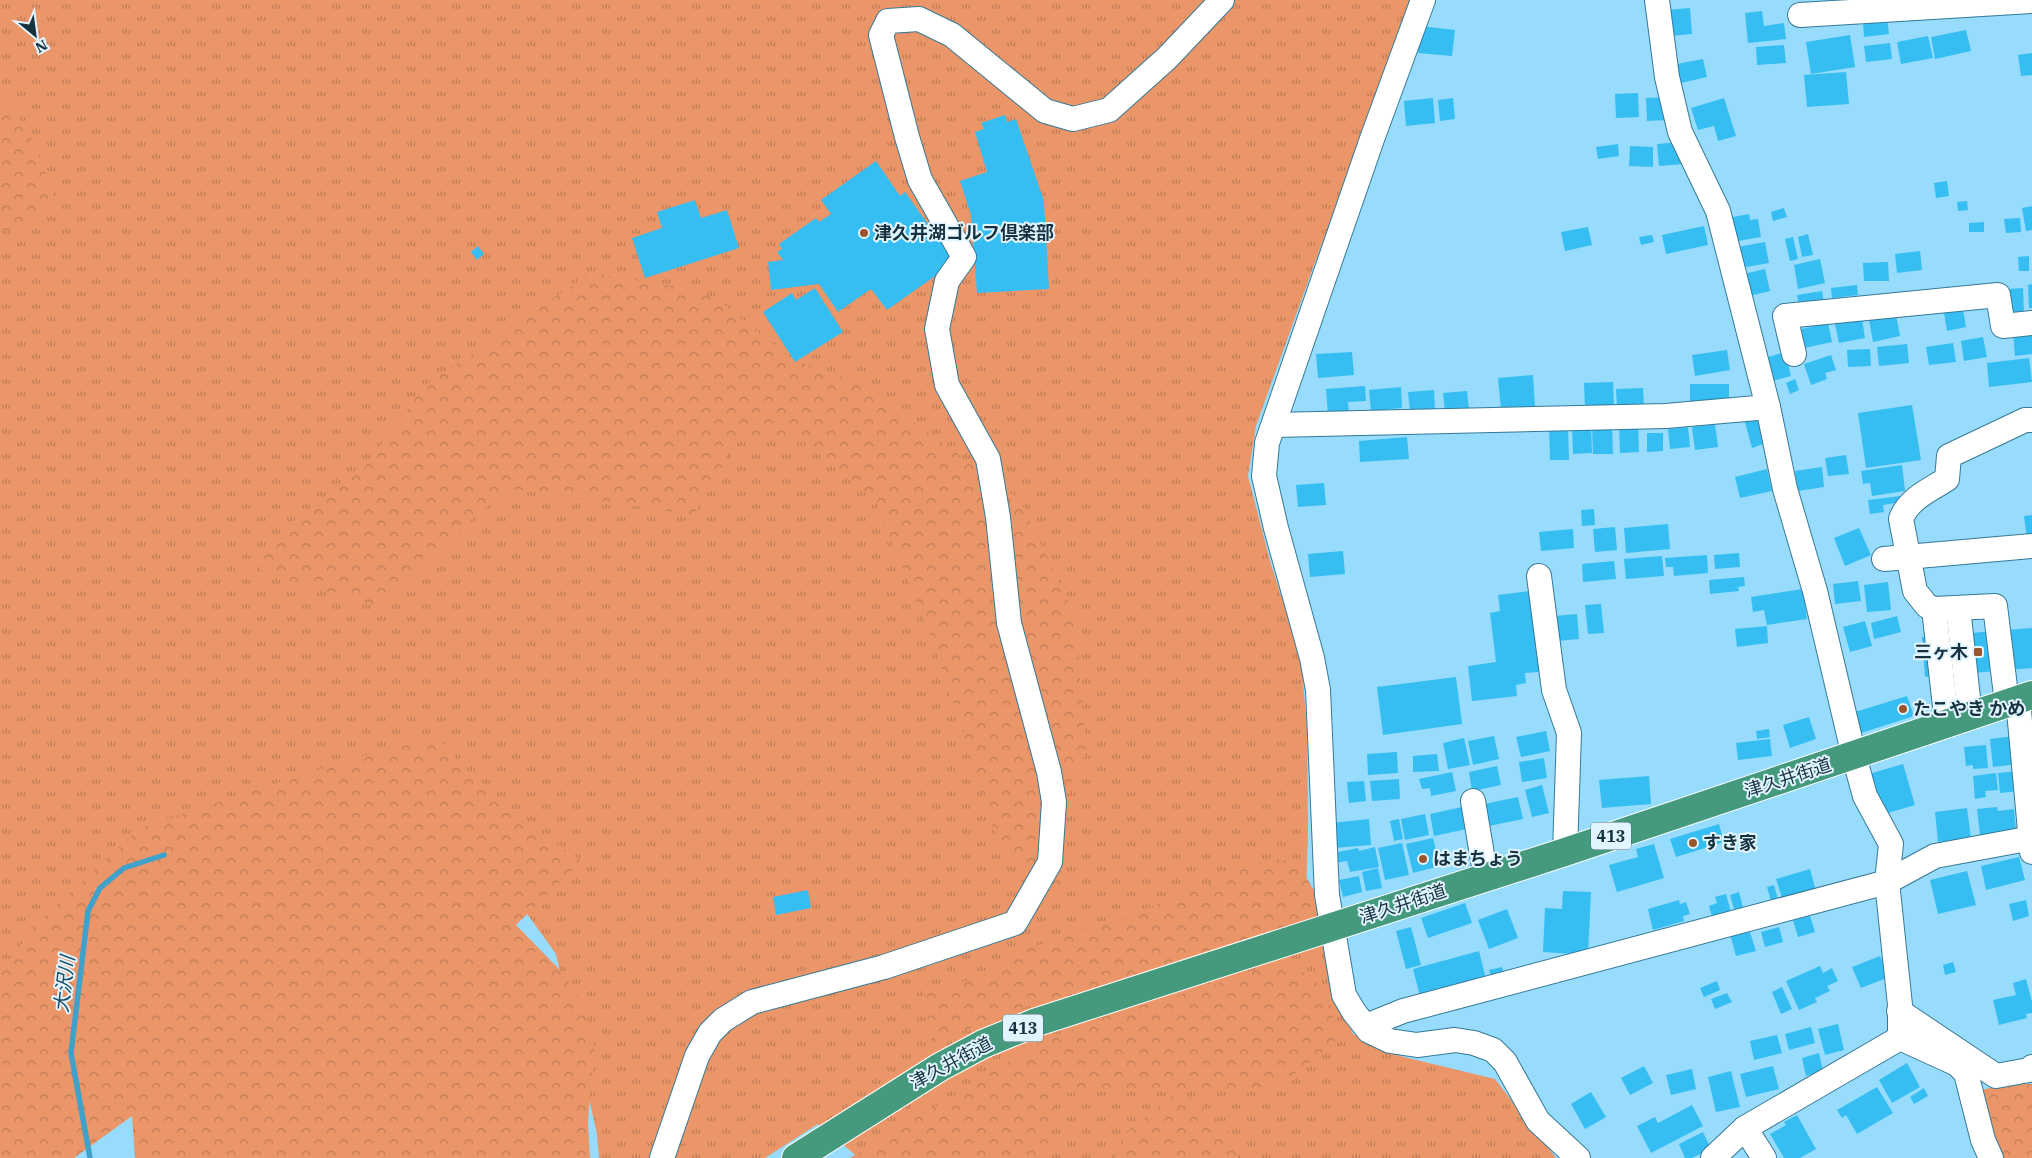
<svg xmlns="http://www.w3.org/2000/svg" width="2032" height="1158" font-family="'IBM Plex Serif','Noto Sans JP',serif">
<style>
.grass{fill:url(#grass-tufts)}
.forest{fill:url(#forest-crowns)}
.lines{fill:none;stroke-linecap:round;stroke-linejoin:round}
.stream{stroke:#40a1ca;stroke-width:5.5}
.building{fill:#36bef3}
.minor-casing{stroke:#357996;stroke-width:26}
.highway-casing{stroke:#fff;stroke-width:30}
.minor{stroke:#fff;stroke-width:24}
.highway{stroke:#45997d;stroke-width:28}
.poi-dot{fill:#9b552c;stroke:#e2f5ff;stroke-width:2}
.labels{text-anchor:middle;stroke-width:4;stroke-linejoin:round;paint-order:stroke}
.shield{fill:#e2f5ff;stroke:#536c79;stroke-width:1}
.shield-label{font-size:16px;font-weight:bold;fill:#16323f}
.poi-label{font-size:18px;font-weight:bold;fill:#16323f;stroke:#e2f5ff;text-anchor:start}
.street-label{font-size:18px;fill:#16323f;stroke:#e2f5ff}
.water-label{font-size:19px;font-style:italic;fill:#154b61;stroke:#e2f5ff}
</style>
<defs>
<pattern id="grass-tufts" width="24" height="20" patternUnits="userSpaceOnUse" patternTransform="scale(1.25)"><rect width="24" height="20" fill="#eb9668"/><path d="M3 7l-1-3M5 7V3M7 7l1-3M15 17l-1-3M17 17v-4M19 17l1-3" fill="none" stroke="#bd7b57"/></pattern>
<pattern id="forest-crowns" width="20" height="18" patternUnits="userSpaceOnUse" patternTransform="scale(1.25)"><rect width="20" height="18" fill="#eb9668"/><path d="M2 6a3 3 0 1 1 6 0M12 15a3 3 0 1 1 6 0" fill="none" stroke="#bd7b57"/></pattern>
</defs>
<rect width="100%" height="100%" fill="#97dcfc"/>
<path class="grass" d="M0,0h1414l-96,254 -62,172 -8,50 22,85 31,97 6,72 1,101 -2,66 47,137 47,22 95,23 61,79h-697l-41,-34 -53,34h-166l-2,-24 -41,-180 -87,-121 -469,238z"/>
<g class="forest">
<path d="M0,94l18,21 19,35 16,44 -33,44 -20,-10z"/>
<path d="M590,273l89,14 37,11 77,62 69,24 158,116 55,116 11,135 -21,49 -5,86 -54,-35 -13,-22 -13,-46 -48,-143 -57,-140 -65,-57 -69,-8 -47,80 -179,-26 -36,23 -55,58 -44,37 -117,-34 -10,-15 38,-35 72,-53 61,-84z"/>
<path d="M436,735l55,64 91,62 -66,64 45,46 22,33 11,42 -6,76 2,36h-455l-3,-42 -58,42h-74v-182l32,-48 108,-100 183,-60z"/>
<path d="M1269,858l28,4 32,53 -174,58 -113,28 -110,42 -8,-51 58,-15 41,-27 116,-38z"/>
<path d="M1281,962l33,15 28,58 -39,33 -29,19 -215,6 -15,65h-194l188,-114 68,-28 108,-31z"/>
<path d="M2008,1083l24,1v74h-34l-23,-66z"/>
<path d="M1172,1096l23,2 34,34 9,26h-123l9,-24z"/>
</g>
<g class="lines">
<path class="stream" d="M90,1158l-19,-105 17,-142 12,-23 24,-20 40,-13"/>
</g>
<g class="building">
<path d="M1690,8l2,26 -22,2 -2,-26z"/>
<path d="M1762,11l2,15 20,-3 2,16 -38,4 -3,-30z"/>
<path d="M1887,18l2,16 -25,3 -1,-15z"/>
<path d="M1421,26l34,4 -3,26 -34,-3z"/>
<path d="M1966,30l5,21 -36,8 -4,-22z"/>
<path d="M1850,35l5,32 -44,7 -5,-32z"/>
<path d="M1928,36l5,22 -32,6 -4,-22z"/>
<path d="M1890,43l2,16 -26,3 -2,-16z"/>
<path d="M1784,45l2,18 -29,2 -1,-18z"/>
<path d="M2032,53v22l-11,1 -3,-21z"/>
<path d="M1703,59l4,18 -26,6 -4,-19z"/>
<path d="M1846,72l3,32 -42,3 -3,-32z"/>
<path d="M1638,93l1,24 -23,1 -1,-24z"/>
<path d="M1667,97l1,23 -21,1 -1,-23z"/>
<path d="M1433,98l2,25 -29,3 -2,-25z"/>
<path d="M1453,98l2,21 -15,2 -2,-21z"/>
<path d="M1724,98l12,38 -18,5 -4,-15 -16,4 -7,-22z"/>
<path d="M1005,115l2,7 9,-3 28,82 5,88 -72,4 -6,-78 -11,-34 27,-9 -12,-40 9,-3 -3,-6z"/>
<path d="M1681,142l2,22 -24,2 -2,-22z"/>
<path d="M1618,144l1,12 -21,3 -2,-12z"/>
<path d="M1630,146l23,1v20l-24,-1z"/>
<path d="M876,161l24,35 5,-4 50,70 -68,48 -16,-21 -33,23 -19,-28 -48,6 -3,-28 15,-2 -6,-8 5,-3 -3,-5 37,-26 3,4 12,-8 -10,-14z"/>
<path d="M1947,181l2,15 -13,2 -2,-15z"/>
<path d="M695,200l6,18 26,-8 12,38 -94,30 -13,-40 30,-10 -5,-16z"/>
<path d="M1967,201l1,9 -10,1 -1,-9z"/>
<path d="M2032,206v24l-6,1 -4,-23z"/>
<path d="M1784,208l3,9 -14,4 -2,-9z"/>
<path d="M1749,214l1,6 8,-1 3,18 -29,5 -4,-24z"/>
<path d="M2020,218l1,14 -15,1 -2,-14z"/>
<path d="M1984,222v10h-15v-9z"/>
<path d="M1704,226l4,19 -42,9 -4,-19z"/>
<path d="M1588,227l4,18 -27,6 -4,-19z"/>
<path d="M1808,234l5,21 -11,2 -4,-20z"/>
<path d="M1652,235l2,7 -13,3 -2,-8z"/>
<path d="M1793,237l5,22 -8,2 -5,-22z"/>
<path d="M1765,242l4,21 -28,5 -3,-21z"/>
<path d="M478,246l6,8 -7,6 -6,-8z"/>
<path d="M1920,251l2,19 -25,3 -2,-19z"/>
<path d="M2029,256v15h-10l-1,-14z"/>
<path d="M1820,259l5,24 -27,6 -4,-24z"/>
<path d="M1888,262l1,19h-25l-1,-18z"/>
<path d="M1765,269l5,22 -21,5 -5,-22z"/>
<path d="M2032,284v24h-3l-1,-23z"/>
<path d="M1857,285l1,10 -26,3 -1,-10z"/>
<path d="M815,288l28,44 -48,30 -32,-50 29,-19 4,7z"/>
<path d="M2023,288l1,26 -15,1 -1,-26z"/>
<path d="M1822,291l3,18 -25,4 -3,-18z"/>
<path d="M1963,309l3,18 -19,4 -3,-18z"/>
<path d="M1896,315l4,21 -27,6 -4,-22z"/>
<path d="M1862,319l3,19 -26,5 -4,-19z"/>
<path d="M1828,323l4,19 -28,6 -3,-19z"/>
<path d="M2032,330v24l-17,2 -2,-24z"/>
<path d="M1983,337l4,20 -23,4 -3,-20z"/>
<path d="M1953,343l3,19 -27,3 -3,-18z"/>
<path d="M1907,344l2,19 -30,3 -2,-19z"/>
<path d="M1870,349l1,17 -23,1 -1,-17z"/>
<path d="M1727,350l3,20 -35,6 -3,-21z"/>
<path d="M1352,352l2,23 -36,3 -2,-24z"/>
<path d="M1785,352l6,24 -22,6 -7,-23z"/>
<path d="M1831,355l5,15 -11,3 2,6 -16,6 -7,-21z"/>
<path d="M2029,358l3,24 -43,5 -2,-24z"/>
<path d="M1533,375l2,32 -34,3 -3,-32z"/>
<path d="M1795,379l4,11 -9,4 -4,-11z"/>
<path d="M1613,382l1,24 -29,1 -1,-24z"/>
<rect x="1690" y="384" width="39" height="20"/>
<path d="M1365,386l1,15 -18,1 1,11 -21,2 -2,-26z"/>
<path d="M1401,387l1,21 -31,3 -2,-21z"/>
<path d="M1643,388l1,18 -27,1 -1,-18z"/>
<path d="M1434,390l1,19 -25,2 -2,-19z"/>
<path d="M1467,391l2,18 -24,2 -2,-18z"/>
<path d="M1912,405l9,55 -55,8 -8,-55z"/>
<path d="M1756,411l10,32 -14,5 -9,-33z"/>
<path d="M1638,423l1,29 -19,1 -1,-29z"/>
<path d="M1612,424l1,30h-20l-1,-29z"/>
<path d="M1715,424l3,23 -23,3 -3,-23z"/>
<path d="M1568,426l1,34h-19l-1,-33z"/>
<path d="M1591,426l1,27 -19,1 -1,-27z"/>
<path d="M1688,427l2,20 -20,2 -2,-20z"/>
<path d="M1647,433h16v18l-16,1z"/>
<path d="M1407,437l2,22 -49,3 -1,-21z"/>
<path d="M1846,455l3,19 -21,2 -3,-18z"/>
<path d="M1902,465l3,26 -33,5 -2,-13 -7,1 -2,-13z"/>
<path d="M1822,467l2,20 -26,4 -3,-20z"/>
<path d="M1767,469l5,22 -32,7 -5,-21z"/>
<path d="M1324,483l2,22 -28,2 -2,-22z"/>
<path d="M1901,496l1,6 -19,3 1,7 -14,2 -2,-14z"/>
<path d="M1594,509l1,16 -13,1 -1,-16z"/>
<path d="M2032,515v23l-5,1 -3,-23z"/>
<path d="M1668,524l2,25 -44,4 -2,-25z"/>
<path d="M1615,527l2,23 -22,2 -2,-23z"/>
<path d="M1859,528l12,27 -26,11 -11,-28z"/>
<path d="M1573,529l1,19 -33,3 -2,-19z"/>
<path d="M1343,551l2,23 -35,3 -2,-23z"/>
<path d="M1739,553l1,14 -25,2 -1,-14z"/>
<path d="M1707,555l1,18 -34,3 -1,-9h-7l-1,-9z"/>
<path d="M1662,556l2,20 -38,3 -2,-20z"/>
<path d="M1614,561l2,18 -33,3 -1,-18z"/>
<path d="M1744,577l1,9 -7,1 1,4 -29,3 -1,-14z"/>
<path d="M1858,581l3,20 -26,3 -2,-20z"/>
<path d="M1888,582l3,28 -24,2 -3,-27z"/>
<path d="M1803,589l4,30 -40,6 -3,-15 -11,2 -2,-15z"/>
<path d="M1529,591l10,81 -14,1 1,10 -10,2 1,11 -45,5 -4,-35 28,-4 -6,-49 10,-2 -2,-16z"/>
<path d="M1601,604l3,29 -16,1 -3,-29z"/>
<path d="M1577,614l2,25 -22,2 -2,-25z"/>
<path d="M1897,616l4,16 -27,7 -3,-16z"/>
<path d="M1865,621l7,25 -22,6 -7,-25z"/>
<path d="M1767,626l1,17 -31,4 -2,-18z"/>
<path d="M2032,628v40l-107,9 -3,-40z"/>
<path d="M1456,677l6,47 -79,11 -6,-48z"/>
<path d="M1907,696l7,20 -53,17 -6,-21z"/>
<path d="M1809,717l7,22 -26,9 -7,-23z"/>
<path d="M1769,729l1,8 -13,2 -1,-8z"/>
<path d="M1546,731l4,20 -29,6 -5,-20z"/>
<path d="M1494,736l5,23 -26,6 -5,-24z"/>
<path d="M2015,736l3,28 -25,3 -3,-28z"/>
<path d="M1464,738l6,27 -22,4 -5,-26z"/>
<path d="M1770,739l2,17 -34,4 -2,-17z"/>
<path d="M1986,745l2,23 -15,1v-4l-7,1 -2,-19z"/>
<path d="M1397,752l1,21 -30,2 -1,-21z"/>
<path d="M1437,754l2,17 -26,1v-16z"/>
<path d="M1544,758l3,20 -25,4 -3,-20z"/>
<path d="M1903,764l12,41 -34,10 -12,-41z"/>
<path d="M1497,766l4,19 -29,6 -3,-19z"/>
<path d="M2017,771l2,20 -19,2 -2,-20z"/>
<path d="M1452,772l4,19 -25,5 -1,-8 -8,1 -3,-10z"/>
<path d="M1996,773l2,17 -13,1 1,6 -11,2 -2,-23z"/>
<path d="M1649,776l2,28 -49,4 -3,-28z"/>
<path d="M1399,779l1,20 -28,2 -2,-20z"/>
<path d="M1364,781l2,20 -17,2 -2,-21z"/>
<path d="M1542,785l7,28 -17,4 -7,-27z"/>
<path d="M1518,797l5,22 -34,7 -5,-22z"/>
<path d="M1462,807l5,22 -33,7 -4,-22z"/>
<path d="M1997,807l1,4 16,-2 2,22 -36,4 -3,-26z"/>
<path d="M1967,808l4,30 -33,4 -3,-30z"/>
<path d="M1425,814l4,21 -24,5 -4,-21z"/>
<path d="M1369,819l2,26 -37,3 -2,-25z"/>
<path d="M1399,819l4,20 -9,2 -4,-20z"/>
<path d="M1719,824l5,18 -48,15 -6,-18z"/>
<path d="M1433,838l7,28 -27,7 -7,-29z"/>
<path d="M1402,843l7,32 -24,5 -7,-32z"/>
<path d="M1654,844l10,34 -47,14 -8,-27 29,-8 -2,-8z"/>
<path d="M1375,847l4,20 -29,5 -3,-11 -12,2 -2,-10 25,-5 1,3z"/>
<path d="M2019,857l6,23 -39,10 -5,-24z"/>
<path d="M1378,868l4,20 -16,3 -4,-19z"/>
<path d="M1810,869l6,22 -33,10 -7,-22z"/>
<path d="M1967,871l9,34 -38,9 -8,-34z"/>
<path d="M1359,876l3,16 -19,5 -4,-17z"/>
<path d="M1774,885l4,14 -7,2 -4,-14z"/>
<path d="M808,890l3,18 -35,7 -3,-18z"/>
<path d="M1563,891l28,1 -3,63 -45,-3 2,-44 17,1z"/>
<path d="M1739,892l5,19 -9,2 -5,-18z"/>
<path d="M1726,894l6,21 -19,5 -4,-14 8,-3 -2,-6z"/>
<path d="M1679,900l1,4 6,-2 4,12 -7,2 1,5 -31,9 -5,-21z"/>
<path d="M2026,900l3,16 -16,5 -4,-17z"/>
<path d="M1465,903l7,20 -44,15 -7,-20z"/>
<path d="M1507,909l11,29 -29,11 -11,-29z"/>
<path d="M1810,916l5,16 -17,5 -5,-17z"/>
<path d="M1411,927l10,38 -15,4 -10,-38z"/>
<path d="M1779,927l4,15 -18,5 -4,-15z"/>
<path d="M1749,929l7,22 -20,5 -6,-22z"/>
<path d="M1479,951l7,28 -66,17 -7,-27z"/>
<path d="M1880,956l9,21 -28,11 -9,-21z"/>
<path d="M1953,962l3,10 -11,3 -2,-10z"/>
<path d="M1820,966l3,7 9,-5 6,13 -11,5 3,5 -15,7 2,4 -18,8 -13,-29z"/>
<path d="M1502,967l2,9 -12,3 -3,-9z"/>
<path d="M2026,979l6,23v11l-6,1 1,4 -28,7 -6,-25 23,-5 -3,-12z"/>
<path d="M1717,981l3,9 -16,7 -4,-9z"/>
<path d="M1782,987l10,22 -11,5 -9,-22z"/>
<path d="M1727,993l5,9 -17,7 -4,-10z"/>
<path d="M1838,1024l6,26 -19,5 -7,-26z"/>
<path d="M1811,1027l4,16 -26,7 -4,-16z"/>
<path d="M1777,1035l5,18 -28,7 -4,-19z"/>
<path d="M1819,1053l4,18 -17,5 -4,-18z"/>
<path d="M1907,1063l13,24 -28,16 -13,-23z"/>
<path d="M1644,1066l9,17 -23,12 -9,-17z"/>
<path d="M1773,1066l6,23 -33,8 -6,-23z"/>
<path d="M1692,1069l4,20 -25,6 -5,-20z"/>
<path d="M1731,1071l9,36 -24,5 -8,-35z"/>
<path d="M1877,1087l16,26 -36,21 -11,-19 -4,3 -5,-8z"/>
<path d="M1924,1088l4,8 -14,8 -4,-7z"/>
<path d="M1591,1092l15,25 -21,12 -14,-25z"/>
<path d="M1692,1105l11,21 -52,27 -14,-27 18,-9 3,6z"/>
<path d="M1797,1115l19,34 -16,9h-16l-14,-24 16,-9 -2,-3z"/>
<path d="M1703,1132l8,17 -19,9h-7l-6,-14z"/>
</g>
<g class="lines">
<g class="minor-casing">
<g id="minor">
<path d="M1423,0l-51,139 -105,304 -3,33 12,52 36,130 6,32 9,205 17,100 10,17 15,19 21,10 27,4 38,-5 19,3 19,7 12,12 33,59 40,37"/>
<path d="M1657,0l10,77 13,55 38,79 50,196 17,82 30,102 39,165 11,40 26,48 -4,38 13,123v33"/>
<path d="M1800,15l232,-14"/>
<path d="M1794,354l-9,-38 213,-21 5,31 29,-3"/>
<path d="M1274,425l392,-9 102,-9"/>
<path d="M1884,559l148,-13"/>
<path d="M1539,576l15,114 15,43 -4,119"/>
<path d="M1958,608l12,108"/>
<path d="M1934,609l13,115"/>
<path d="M2018,700l14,152"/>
<path d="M2007,703l-12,-97 -61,3 -7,-3 -12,-15 -14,-72c7,-20 29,-29 46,-40l2,-23 76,-36h7"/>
<path d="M1473,801l13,77"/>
<path d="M1899,1011l97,65 33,-6 3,-3"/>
<path d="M1366,1026l37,-15 484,-129 48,-26 97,-18"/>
<path d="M1900,1038l57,26 9,9 17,67 8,18"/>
<path d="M1745,1128l19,30"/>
<path d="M662,1158l35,-102 13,-23 13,-13 29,-18 132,-35 131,-44 35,-61 4,-60 -5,-30 -40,-149 -11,-106 -10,-58 -41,-74 -10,-56 10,-48 17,-24 -44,-77 -13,-43 -26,-102 7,-14 31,-2 33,16 93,76 28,8 36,-9 58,-52 55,-58"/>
<path d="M1713,1158l32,-30 155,-90"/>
</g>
</g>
<g class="highway-casing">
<path id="highway" d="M796,1158l144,-91 43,-23 54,-22 528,-170 467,-157"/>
</g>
<use href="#minor" class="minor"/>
<use href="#highway" class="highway"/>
</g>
<g class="poi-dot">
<circle cx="864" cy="233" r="5"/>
<rect x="1973" y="647" width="10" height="10" rx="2.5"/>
<circle cx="1903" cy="709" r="5"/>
<circle cx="1693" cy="843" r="5"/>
<circle cx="1423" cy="859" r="5"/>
</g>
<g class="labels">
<g class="shield">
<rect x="1591" y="822.5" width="40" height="27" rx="4"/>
<rect x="1003" y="1014.5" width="40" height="27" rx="4"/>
</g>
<g class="shield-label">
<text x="1611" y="842">413</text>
<text x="1023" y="1034">413</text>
</g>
<g class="poi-label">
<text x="874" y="239">津久井湖ゴルフ倶楽部</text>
<text x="1968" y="658" text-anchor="end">三ヶ木</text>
<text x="1913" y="715">たこやき かめ</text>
<text x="1703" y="849">すき家</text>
<text x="1433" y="865">はまちょう</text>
</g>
<g class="street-label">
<text transform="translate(1788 778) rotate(-18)" y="6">津久井街道</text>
<text transform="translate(1403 904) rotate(-18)" y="6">津久井街道</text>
<text transform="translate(951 1063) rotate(-28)" y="6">津久井街道</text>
</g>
<g class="water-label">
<text transform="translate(64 984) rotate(-83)" y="7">大沢川</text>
</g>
</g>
<g transform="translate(35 35) rotate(151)" stroke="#e2f5ff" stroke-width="4" paint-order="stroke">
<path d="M0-4L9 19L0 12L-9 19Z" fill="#16323f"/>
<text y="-8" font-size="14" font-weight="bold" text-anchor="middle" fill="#16323f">N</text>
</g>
</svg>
